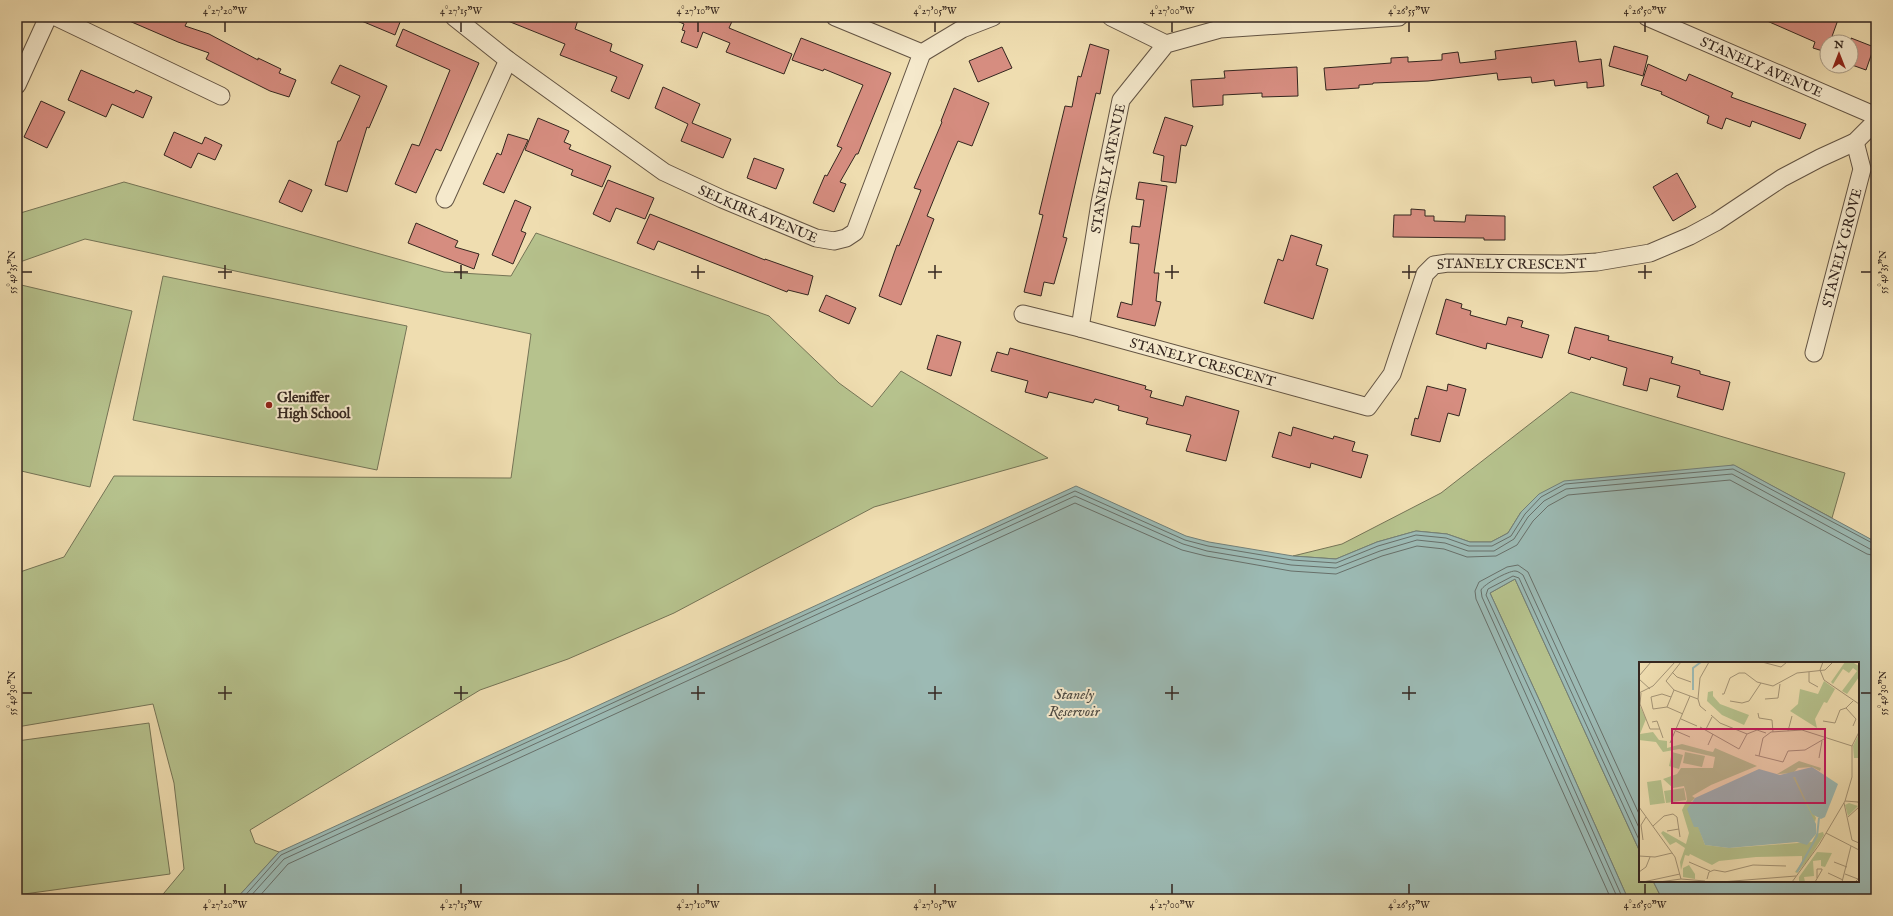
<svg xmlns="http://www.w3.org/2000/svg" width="1893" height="916" font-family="'IM FELL English',serif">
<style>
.green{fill:#b6c28d;stroke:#757456}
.water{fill:#9cbab4;stroke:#727f78}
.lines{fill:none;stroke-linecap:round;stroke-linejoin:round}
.shore{stroke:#68706a;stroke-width:1}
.building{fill:#d68d80;stroke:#34261f}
.street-casing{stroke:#635443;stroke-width:19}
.street{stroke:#f5e9cc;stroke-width:17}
.ticks{fill:none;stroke:#34261f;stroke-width:1.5}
.poi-dot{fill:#8f2418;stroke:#f5e9cc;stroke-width:1.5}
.labels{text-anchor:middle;stroke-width:4;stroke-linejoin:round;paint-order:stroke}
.street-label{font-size:14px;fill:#34261f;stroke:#f5e9cc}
.poi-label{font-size:14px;font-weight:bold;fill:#34261f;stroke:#f5e9cc;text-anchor:start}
.water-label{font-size:15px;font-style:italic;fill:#4e4b44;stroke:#f5e9cc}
.inset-river{fill:none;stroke:#9cbab4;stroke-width:2}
.inset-road{fill:none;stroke:#a49476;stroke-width:1}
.view{fill:#c2185b;fill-opacity:0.15;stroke:#c2185b;stroke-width:2}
.inset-edge{fill:none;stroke:#34261f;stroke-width:2}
.neatline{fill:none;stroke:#34261f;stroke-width:1.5}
.ticks-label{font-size:10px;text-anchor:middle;fill:#34261f}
</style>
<rect width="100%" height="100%" fill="#efddb0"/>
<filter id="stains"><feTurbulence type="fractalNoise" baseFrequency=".005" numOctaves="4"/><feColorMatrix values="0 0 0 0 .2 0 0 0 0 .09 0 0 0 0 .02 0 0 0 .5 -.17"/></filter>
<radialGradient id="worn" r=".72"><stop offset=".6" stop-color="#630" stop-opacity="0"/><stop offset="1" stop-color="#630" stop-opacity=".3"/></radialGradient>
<g class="green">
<path d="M124,182l320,90 67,4 25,-43 233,83 70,67 33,24 29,-36 147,87 -174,49 -200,106 -106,46 -88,31 -230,140 5,13 24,9 -43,47h-77l25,-30 -10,-86 -21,-79 -136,23v-154l47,-16 50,-81 397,2 20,-144 -446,-95 -68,24v-49z"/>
<path d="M163,276l244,50 -30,144 -244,-50z"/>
<path d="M17,284l115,27 -42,176 -73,-17z"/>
<path d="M1571,392l274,81 -13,45 -99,-53 -212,47 -13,21 -17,9h-21l-23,-8 -31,-3 -39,11 -41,17 -43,-3 49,-12 99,-51z"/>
<path d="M1515,579l125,273v29h13l9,18h-34l-86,-193 -52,-113z"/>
<path d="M149,723l21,151 -153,21v-154z"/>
</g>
<path class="water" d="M1734,465l142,77v357h-214l-9,-18h205v-218h-218v189l-125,-273 -25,14 52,113 86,193h-1392l43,-47 797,-366 110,50 23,6 84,14 43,3 41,-17 39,-11 31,3 23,8h21l17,-9 13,-21 18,-18 25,-13z"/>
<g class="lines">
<g class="shore">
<path d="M242,899l39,-44 794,-364 110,49 23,6 84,14 44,3 42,-17 38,-11 30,3 23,8h23l19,-10 14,-22 16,-17 24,-13 168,-15 143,76"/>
<path d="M248,899l36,-40 791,-363 108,48 24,7 84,14 45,3 44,-17 37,-11 28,3 23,8h26l20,-12 14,-22 16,-16 22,-12 166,-15 138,75 6,1"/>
<path d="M257,899l31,-35 787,-361 107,47 24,6 85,15 45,3 46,-18 35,-10 27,3 23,8 29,-1 21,-11 16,-24 15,-15 20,-11 162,-15 137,74 9,2"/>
<path d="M1611,899l-135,-300 -1,-8 4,-9 28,-15 11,-2 10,7 112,244"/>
<path d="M1618,899l-136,-302 -1,-7c3,-6 27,-19 34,-19 3,0 5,2 8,4l117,255"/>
<path d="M1623,899l-85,-191 -52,-113 2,-6 25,-13 6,2 121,264"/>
</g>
</g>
<g class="building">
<path d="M120,17h56l11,5 -2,4 24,8 49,26v-2l23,11 -2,4 17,7 -7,17 -19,-6 -64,-32 3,-6 -31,-11z"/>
<path d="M352,17h50l-7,18z"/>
<path d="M498,17h81l-4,12 37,15 -2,7 33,14 -14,34 -18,-8 6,-14 -57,-22 5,-11z"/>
<path d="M668,17h66l-5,11 63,26 -8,20 -58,-22 4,-9 -27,-11 -6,16 -16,-6 4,-11 -3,-1 2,-6z"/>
<path d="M1758,17h81l-9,25h-3l-1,10 -13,-4 2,-6z"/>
<path d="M403,29l76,34 -38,88 -5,-2 -20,44 -21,-9 17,-40 7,2 31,-76 -54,-24z"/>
<path d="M801,38l90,35 -33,81h-2l-16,28 6,2 -12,28 -21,-9 12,-28 2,1 15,-28 -5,-2 26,-61 -39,-16 -1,2 -31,-11z"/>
<path d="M1851,38l23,9 -8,23 -14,-5 4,-10 -5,-2z"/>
<path d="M1576,41l3,21 22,-3 3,27 -17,2v-6l-32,4 -1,-6 -22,3 -1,-6 -33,3 -1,-7 -69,8 -55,2v1l-14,1v3l-33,2 -2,-22 67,-5v-5l17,-1v5l34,-2v-6l16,-2 2,11 36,-4 -1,-8z"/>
<path d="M1090,44l19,6 -9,44 -4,-1 -33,144 4,1 -13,46 -10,-2 -3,14 -17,-4 19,-77 -4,-1 26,-108 7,1 6,-31 3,1z"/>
<path d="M1614,46l34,10 -5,20 -34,-10z"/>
<path d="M1002,47l10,21 -34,14 -9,-21z"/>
<path d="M1648,64l38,17 3,-7 44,19 -2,4 75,27 -6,15 -48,-18 -2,6 -24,-9 -4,11 -15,-6 2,-7 -48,-22 1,-2 -21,-7z"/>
<path d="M340,65l47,21 -18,42 -2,-1 -20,65 -22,-7 13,-44h2l20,-45 -29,-13z"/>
<path d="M1297,67l1,29 -36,1v-4l-39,2v10l-30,2 -2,-27 34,-2 -1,-7z"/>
<path d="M81,70l53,23 2,-3 16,7 -9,21 -31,-14 -6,13 -38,-17z"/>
<path d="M663,87l37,17 -8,19 39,16 -8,19 -42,-17 7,-17 -33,-16z"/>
<path d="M954,88l35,15 -17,43 -14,-5 -9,21 -22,54 7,3 -33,86 -22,-9 18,-51 2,1 22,-56 -7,-2 28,-66 -1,-1z"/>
<path d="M41,101l24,11 -18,36 -23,-11z"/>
<path d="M1165,117l28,9 -7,20 -5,-1 -5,38 -15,-2 3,-25 -11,-3z"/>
<path d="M538,118l31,13 -5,11 7,3 -2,4 42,17 -9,21 -31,-12 2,-5 -48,-20z"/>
<path d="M174,132l28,12 3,-7 17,8 -7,15 -17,-7 -7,15 -27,-13z"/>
<path d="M508,134l20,6 -24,53 -21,-9 14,-31 4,2z"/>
<path d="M754,158l30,11 -8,20 -29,-11z"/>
<path d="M1677,173l19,34 -23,14 -20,-34z"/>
<path d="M289,180l23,10 -10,22 -23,-10z"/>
<path d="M608,180l46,18 -9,21 -29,-11 -6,14 -17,-8z"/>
<path d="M1139,182l28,4 -13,87h5l-3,28 5,1 -6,24 -38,-9 4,-15 11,3 7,-61 -9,-1 2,-17 8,1 4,-27 -8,-1z"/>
<path d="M515,200l16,7 -10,24 5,2 -13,31 -21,-9z"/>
<path d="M1411,209l14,1v6h9v5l31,1 1,-7 39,1v24h-21v-2l-91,-1 1,-22h17z"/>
<path d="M650,214l115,46v-1l48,17 -5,19 -20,-5 -1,2 -129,-51 -4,9 -17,-7z"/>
<path d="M416,223l42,18 -3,6 24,7 -5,15 -66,-26z"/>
<path d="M1291,235l31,10 -6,20 12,4 -15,50 -49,-16 14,-44 5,2z"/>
<path d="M826,295l30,13 -7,16 -30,-13z"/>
<path d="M1446,299l16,5 -1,4 10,3 -1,4 36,10 2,-8 15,4 -2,6 28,8 -7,23 -55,-15 -1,6 -50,-15z"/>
<path d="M1575,327l34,9 -1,4 65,17 -2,6 29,8v3l30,8 -7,28 -46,-13 3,-11 -30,-8 -3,13 -24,-6 4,-17 -36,-11 -1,3 -22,-7z"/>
<path d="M937,335l24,7 -10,34 -24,-7z"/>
<path d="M1010,348l136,38 -1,3 7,2 -2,6 33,9 3,-10 53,15 -13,50 -40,-10 5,-16 -45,-11 2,-6 -30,-8 1,-4 -24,-7 -2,4 -44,-11 -2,6 -22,-6 3,-11 -37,-10 6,-19 11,3z"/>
<path d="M1448,384l18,5 -7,27 -11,-3 -8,29 -29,-7 4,-17 3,1 9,-33 20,5z"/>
<path d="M1293,427l40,12 1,-3 21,6 -3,9 16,4 -7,23 -50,-15 -1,5 -38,-11 7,-25 12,4z"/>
</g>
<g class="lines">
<g class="street-casing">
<g id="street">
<path d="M56,17l165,79"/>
<path id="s1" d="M454,17l54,43 156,112 58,27 94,39 18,3 12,-3 9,-6 67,-179"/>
<path d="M835,17l87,36 40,-24 31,-12"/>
<path d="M1111,17l55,27"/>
<path id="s2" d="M1647,17l229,99"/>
<path d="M17,85l31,-68"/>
<path d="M445,199l63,-139"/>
<path id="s3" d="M1023,314l57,14 288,79 24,-33 33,-100 9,-9 14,-2 115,1 34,-2 53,-9 40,-17 26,-14 66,-44 38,-20 35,-16 21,-21"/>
<path id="s4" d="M1080,328l20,-125 21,-103 45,-56 54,-15 179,-12"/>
<path id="s5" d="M1814,353l48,-184 -7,-27"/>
</g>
</g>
<use href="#street" class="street"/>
</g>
<path class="ticks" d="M225,22v10M461,22v10M698,22v10M935,22v10M1172,22v10M1409,22v10M1645,22v10M225,265v14M461,265v14M698,265v14M935,265v14M1172,265v14M1409,265v14M1645,265v14M22,272h10M218,272h14M454,272h14M691,272h14M928,272h14M1165,272h14M1402,272h14M1638,272h14M1861,272h10M225,686v14M461,686v14M698,686v14M935,686v14M1172,686v14M1409,686v14M22,693h10M218,693h14M454,693h14M691,693h14M928,693h14M1165,693h14M1402,693h14M1861,693h10M225,884v10M461,884v10M698,884v10M935,884v10M1172,884v10M1409,884v10M1645,884v10"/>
<circle class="poi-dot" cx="269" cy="405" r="4"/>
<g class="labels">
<g class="street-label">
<text dy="5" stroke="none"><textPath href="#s2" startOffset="125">STANELY AVENUE</textPath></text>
<text dy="5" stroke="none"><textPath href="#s4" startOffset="162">STANELY AVENUE</textPath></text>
<text dy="5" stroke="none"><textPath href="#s1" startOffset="364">SELKIRK AVENUE</textPath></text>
<text dy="5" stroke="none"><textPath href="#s5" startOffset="109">STANELY GROVE</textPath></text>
<text dy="5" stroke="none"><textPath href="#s3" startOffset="594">STANELY CRESCENT</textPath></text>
<text dy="5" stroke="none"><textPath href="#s3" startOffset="186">STANELY CRESCENT</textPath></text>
</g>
<g class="poi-label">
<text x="277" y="402">Gleniffer<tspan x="277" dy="16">High School</tspan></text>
</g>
<g class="water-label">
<text x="1074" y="699">Stanely<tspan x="1074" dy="17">Reservoir</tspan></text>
</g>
</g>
<g transform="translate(1639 662)">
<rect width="220" height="220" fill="#efddb0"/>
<path d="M206,0h7l7,4v11l-12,17 -5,-3 15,-20 -4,-3 -4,5 -6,-4 -10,15 -2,-2zM185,19l11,8 -8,14 -3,-1 -9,17 2,9 -27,-17 8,-7 2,-15 18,5zM74,29v5l7,8 29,11 -5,10 -22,-10 -15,-14 1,-9zM0,42l7,15 -6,15 13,-2 6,8 8,1v7l15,-4 26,7 5,1 2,-4 42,18 -46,19 -19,11 3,2 -5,5 15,42 24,3 83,-6 4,-8 7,-2 1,3 -16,25 -11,13 -2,-1 7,-10v-6l-46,1 -37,4 -7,4 -22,-11 -1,2 -4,-1 -4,15 -1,-8 5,-14 -9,-6 -6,3 -9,-12 2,-2 23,13 3,-11 -7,-23 5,-10 -1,-7 -2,-7 -11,2 -10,-9 14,-5 4,-6h32l2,-11 -36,-8 -16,3 -7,-10 -17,-2zM220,72l-1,24h-4l-1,-12zM33,90l11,3 -4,14 -10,-3zM46,90l20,4 -3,11 -19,-4zM160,99l22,7 -1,3 -8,-4 -14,1 -5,5 -16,1zM156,114l21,42 -1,4 -7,-10 -16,-35zM22,118l4,23 -15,2 -3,-23zM45,126l2,12 -20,3 -2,-12zM210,141l9,3 -10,10 -3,-11zM178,190l15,1 -7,14 -4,-1v-6l-8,1 1,15 -10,1 1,5h-6v-5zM50,203l6,9v5l-12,-2v-9z" fill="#b6c28d"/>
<path d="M173,105l26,17 -13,33 -4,2 -9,-5 -17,-37h-2l23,47v10l-9,11 -10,-3 -68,6 -24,-3 -7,-18h-4l-7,-18 8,-11 64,-29 21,6z" fill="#9cbab4"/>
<path class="inset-river" d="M54,28v-22l8,-6M158,210l20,-36 2,-18"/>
<path class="inset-road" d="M42,0l-15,19 8,9 24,9M123,0l19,5 6,-5M184,0l-3,8 4,10 35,24M33,10l5,5 14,5M170,10v10l9,5M0,14l12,-14M0,17l11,10M0,31l14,-7 22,-24M2,31l-1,11 10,25h10M83,32h2l6,-16 9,-5h6l12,9 16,4 24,-13 28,-3 8,-8M32,35l-9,-3 -11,3 2,12 14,-2 16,7M126,37l13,-1 2,-14M91,39l12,2 7,-2 12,-18M28,45l7,-17M207,46l10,11 -3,7M67,49l-6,-5 -2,-7 2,-21 9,-16M119,51l1,5 13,2 1,12M72,53l9,8 27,11 10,-4 9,3M42,57l16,7M184,59l12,2 5,-13 6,-2 7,-7M13,60l5,-1 6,17M61,65l39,22 8,-15M67,67l6,-12M37,69l14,6M149,69l4,-15M31,81l20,-47M69,83l5,-11M116,93l28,7 5,-11 17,-1 19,-11M120,94l4,-18 8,-6 31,-2 50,16M180,96l3,-17M206,139l13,1 1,3M205,141l8,37 7,3M0,145l36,50 6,22M209,155l11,-10M14,164l11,-10 9,-2 4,3 3,20M28,169l12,-2M187,171l33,17M4,178l-2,-15 5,-8M0,194l16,1 17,-4M50,200l21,9M195,200l13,5M0,210l7,-5 4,-10M189,211l15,7M206,212l13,5 -3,3M68,217l2,-7 5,-2 11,2 28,-7 33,1M4,220l37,-8M20,220l22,-3 24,2M82,220l75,-6M153,220l27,-37 26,-44 7,-24v-31l7,-14M176,220l7,-12v-1h-5v9M203,220l9,-36"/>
<path class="view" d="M33,67h153v74h-153z"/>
<rect width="220" height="220" class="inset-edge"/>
</g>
<rect width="1893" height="916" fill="none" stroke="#efddb0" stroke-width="44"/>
<g transform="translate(1839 54)"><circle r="19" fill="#f5e9cc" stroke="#a89b87"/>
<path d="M0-3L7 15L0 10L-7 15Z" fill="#8f2418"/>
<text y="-6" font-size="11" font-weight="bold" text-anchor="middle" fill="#34261f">N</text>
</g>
<rect x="22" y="22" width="1849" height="872" class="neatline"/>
<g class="ticks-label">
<text x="225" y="14">4°27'20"W</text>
<text x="461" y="14">4°27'15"W</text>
<text x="698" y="14">4°27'10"W</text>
<text x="935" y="14">4°27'05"W</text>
<text x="1172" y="14">4°27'00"W</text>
<text x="1409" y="14">4°26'55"W</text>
<text x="1645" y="14">4°26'50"W</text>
<text transform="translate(11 272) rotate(-90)" y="4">55°49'35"N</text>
<text transform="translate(1882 272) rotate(-90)" y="4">55°49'35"N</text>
<text transform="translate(11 693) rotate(-90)" y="4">55°49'30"N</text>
<text transform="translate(1882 693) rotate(-90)" y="4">55°49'30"N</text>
<text x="225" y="908">4°27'20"W</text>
<text x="461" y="908">4°27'15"W</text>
<text x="698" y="908">4°27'10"W</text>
<text x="935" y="908">4°27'05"W</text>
<text x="1172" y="908">4°27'00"W</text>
<text x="1409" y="908">4°26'55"W</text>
<text x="1645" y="908">4°26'50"W</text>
</g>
<rect width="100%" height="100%" filter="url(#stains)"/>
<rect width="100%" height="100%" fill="url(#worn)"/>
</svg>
